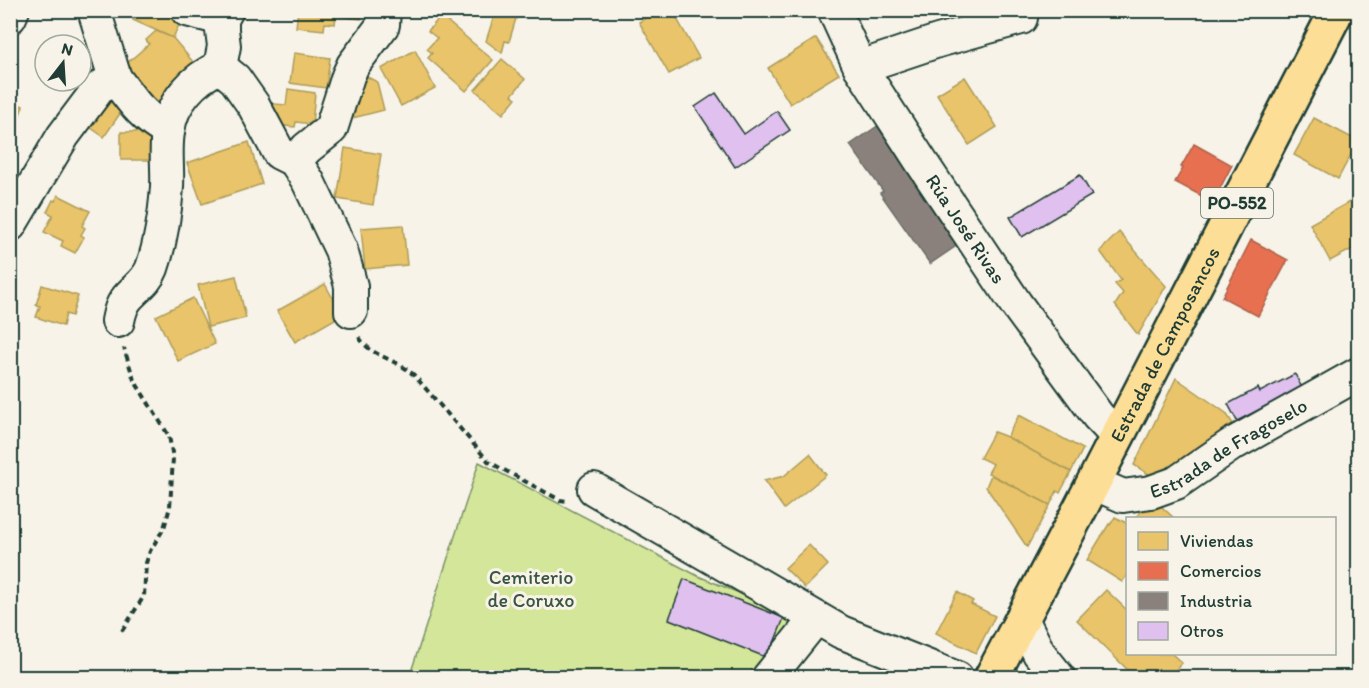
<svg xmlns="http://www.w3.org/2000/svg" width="1369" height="688" font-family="Itim,sans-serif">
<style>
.green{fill:#d4e69a;stroke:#7a9267;stroke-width:1.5}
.homes{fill:#e9c46a;stroke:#ac9c5a;stroke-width:1.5}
.shops{fill:#e76f51;stroke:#ab6048;stroke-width:1.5}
.industry{fill:#8a817c;stroke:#6a6d66;stroke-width:1.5}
.building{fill:#dfc0ee;stroke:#1f3d34;stroke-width:1.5}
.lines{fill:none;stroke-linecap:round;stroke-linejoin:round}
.street-casing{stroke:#1f3d34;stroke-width:36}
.primary-casing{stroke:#1f3d34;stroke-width:38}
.path{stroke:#1f3d34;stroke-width:4;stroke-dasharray:6 4.5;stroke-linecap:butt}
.street{stroke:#f7f3e8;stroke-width:32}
.primary{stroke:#fdde96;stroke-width:33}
.labels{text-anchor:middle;stroke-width:6;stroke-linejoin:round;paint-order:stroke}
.shield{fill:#f7f3e8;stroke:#60746a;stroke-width:1.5}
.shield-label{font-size:18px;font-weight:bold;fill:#1f3d34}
.street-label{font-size:20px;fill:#1f3d34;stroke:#f7f3e8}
.park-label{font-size:20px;fill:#3a5643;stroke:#f7f3e8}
</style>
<rect width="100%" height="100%" fill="#f7f3e8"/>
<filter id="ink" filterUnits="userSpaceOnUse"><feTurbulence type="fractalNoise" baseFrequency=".0167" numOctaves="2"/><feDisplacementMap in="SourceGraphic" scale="12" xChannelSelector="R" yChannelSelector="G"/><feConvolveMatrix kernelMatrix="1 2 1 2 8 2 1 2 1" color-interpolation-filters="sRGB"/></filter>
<g filter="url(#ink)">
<path class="green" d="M479,462l219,114 97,40 -40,61 -346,1z"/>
<g class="homes">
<path d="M137,10h40l7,4 -11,24 -40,-18z"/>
<path d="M298,10h64l-1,9 -25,-3 -1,8 -10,-1 -1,7 -28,-3z"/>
<path d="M496,10l21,5 -8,27 -4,-1 -3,12 -16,-12z"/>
<path d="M659,10h13l27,48 -30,16 -30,-52z"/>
<path d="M441,16l52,44 -27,31 -38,-33 4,-5 -5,-4 10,-11 -9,-7z"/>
<path d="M156,31l17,7 26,31 -33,46 -12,-5 -28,-46 23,-20 -3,-4z"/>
<path d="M816,38l23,36 -49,30 -22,-36z"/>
<path d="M415,50l20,38 -34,18 -20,-37z"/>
<path d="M294,53l36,5 -4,30 -36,-5z"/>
<path d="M502,59l23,20 -13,16 4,3 -13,16 -28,-24z"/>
<path d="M362,74l15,8 7,28 -35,9z"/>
<path d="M965,77l32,50 -28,18 -32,-51z"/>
<path d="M118,87l10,15 -24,35 -23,-16z"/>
<path d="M288,89l27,4 -3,31 -16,-2 -1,5 -21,-2 -9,-22 21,2z"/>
<path d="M10,101l13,5 -13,37z"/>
<path d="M1314,118l44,23 -20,38 -44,-24z"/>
<rect x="121" y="132" width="37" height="28"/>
<path d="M249,142l13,42 -60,20 -15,-41z"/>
<path d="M10,147l7,2 -6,18h-1z"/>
<path d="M345,148l36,6 -8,51 -36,-6z"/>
<path d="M58,195l32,16 -8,15 3,2 -4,7 3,2 -9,16 -14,-7 2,-5 -19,-9 9,-17 -6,-3 6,-12 2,1z"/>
<path d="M1351,201l7,13v32l-28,15 -20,-37z"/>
<path d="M403,225l4,40 -42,4 -4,-41z"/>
<path d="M1119,232l47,54 -28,49 -23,-30 8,-12 -8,-9 6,-4 -21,-29z"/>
<path d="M236,276l10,42 -38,9 -10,-42z"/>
<path d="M325,284l17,31 -47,27 -18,-31z"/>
<path d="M42,285l36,11 -6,20 -6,-2 -3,12 -27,-9 4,-11 -4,-1z"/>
<path d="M193,298l22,46 -37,17 -22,-45z"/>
<path d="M1176,378l50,35 9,14 -80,51 -21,-13z"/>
<path d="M1019,415l64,34 -12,23 -64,-35z"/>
<path d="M994,432l13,5 64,35 -11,21 -3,-2 -7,14 -62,-32 5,-9 -13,-6z"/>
<path d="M810,454l16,21 -42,34 -20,-28 20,-5z"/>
<path d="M991,475l59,30 -23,42 -41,-60z"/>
<path d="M1153,499l21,19h-39z"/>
<path d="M1115,517l13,7v50l-6,8 -35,-22 22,-36 1,1z"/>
<path d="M809,545l19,20 -23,23 -20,-20z"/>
<path d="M1106,590l22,21v43h44l10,9 -14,15h-32l-59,-58z"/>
<path d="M957,592l16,9 -2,3 24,12 -19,37 -40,-20z"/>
</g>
<g class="shops">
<path d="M1194,144l38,21 -19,37 -38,-20 8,-14 -2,-1z"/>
<path d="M1251,240l37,20 -30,56 -36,-19z"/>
</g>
<path class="industry" d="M879,125l83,117 -32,22 -50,-71 3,-2 -33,-46z"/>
<g class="building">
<path d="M716,93l28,41 33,-23 13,19 -55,37 -40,-60z"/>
<path d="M1080,175l12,20 -70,42 -12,-20z"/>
<path d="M1295,374l7,14 -65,33 -9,-17 30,-16 2,4z"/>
<path d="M684,579l100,39 -16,40 -99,-39z"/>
</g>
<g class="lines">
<g class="street-casing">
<g id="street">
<path d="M187,10l35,9 5,-9"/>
<path id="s1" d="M834,10l26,57 62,96 94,141 82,112 19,20"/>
<path d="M10,17l3,-7"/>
<path d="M220,67l15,12 19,27 25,47 16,8 13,20 33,69 10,36v25"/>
<path d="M860,67l78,-26 83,-23"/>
<path d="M115,78c15,20 29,41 53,53"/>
<path d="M295,161l12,-13 24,-19 17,-53 5,-11 30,-40 1,-15"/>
<path d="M10,225l53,-89 36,-48 16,-10 -21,-68"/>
<path d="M118,321c2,-10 4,-18 11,-25 9,-10 18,-15 23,-28 9,-26 13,-54 15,-81 1,-18 -2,-37 1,-55 3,-30 26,-54 52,-65l4,-21 -2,-16v-11"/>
<path id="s2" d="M1093,483l30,13 28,-4 25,-9 55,-38 127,-71"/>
<path d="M594,489l247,143 116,46"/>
<path d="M1022,619l17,34 20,25"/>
<path d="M768,678l48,-60"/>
</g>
</g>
<g class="primary-casing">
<g id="primary">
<path id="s3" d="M991,678l89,-169 257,-499"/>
</g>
</g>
<g class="path">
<path d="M359,337c9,15 24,19 39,27 6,3 11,7 16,11l75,87 71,38 8,1"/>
<path d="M122,631l22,-35 2,-33 4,-12 14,-23 6,-21 3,-49 -4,-22 -35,-56 -10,-32"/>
</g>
<use href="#street" class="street"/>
<use href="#primary" class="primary"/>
</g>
</g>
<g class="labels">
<rect class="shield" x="1201" y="188" width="72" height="30" rx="4.5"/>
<g class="shield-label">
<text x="1237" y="209">PO-552</text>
</g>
<g class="street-label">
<text dy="7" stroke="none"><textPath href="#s1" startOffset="256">Rúa José Rivas</textPath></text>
<text dy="7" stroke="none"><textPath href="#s3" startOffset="376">Estrada de Camposancos</textPath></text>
<text dy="7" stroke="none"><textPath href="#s2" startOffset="150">Estrada de Fragoselo</textPath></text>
</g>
<g class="park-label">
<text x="531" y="584">Cemiterio<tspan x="531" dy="23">de Coruxo</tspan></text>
</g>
</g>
<rect width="1369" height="688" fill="none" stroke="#f7f3e8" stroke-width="36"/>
<rect x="18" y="18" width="1333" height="652" fill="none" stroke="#1f3d34" stroke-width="2" filter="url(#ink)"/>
<rect x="1126" y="517" width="210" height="138" fill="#f7f3e8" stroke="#a1aaa0" stroke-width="1.5"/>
<rect x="1138" y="532" width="30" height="18" fill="#e9c46a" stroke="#a1aaa0" stroke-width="1.5"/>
<text x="1180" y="547" font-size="18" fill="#1f3d34">Viviendas</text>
<rect x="1138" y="562" width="30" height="18" fill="#e76f51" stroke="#a1aaa0" stroke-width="1.5"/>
<text x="1180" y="577" font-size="18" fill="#1f3d34">Comercios</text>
<rect x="1138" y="592" width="30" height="18" fill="#8a817c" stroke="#a1aaa0" stroke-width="1.5"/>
<text x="1180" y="607" font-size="18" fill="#1f3d34">Industria</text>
<rect x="1138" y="622" width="30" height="18" fill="#dfc0ee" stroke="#a1aaa0" stroke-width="1.5"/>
<text x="1180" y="637" font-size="18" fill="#1f3d34">Otros</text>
<g transform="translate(63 63) rotate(17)"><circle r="28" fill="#f7f3e8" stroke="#a1aaa0" stroke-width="1.5"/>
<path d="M0-4.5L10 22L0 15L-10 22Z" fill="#1f3d34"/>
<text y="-9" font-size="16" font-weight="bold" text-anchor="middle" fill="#1f3d34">N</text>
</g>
</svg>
